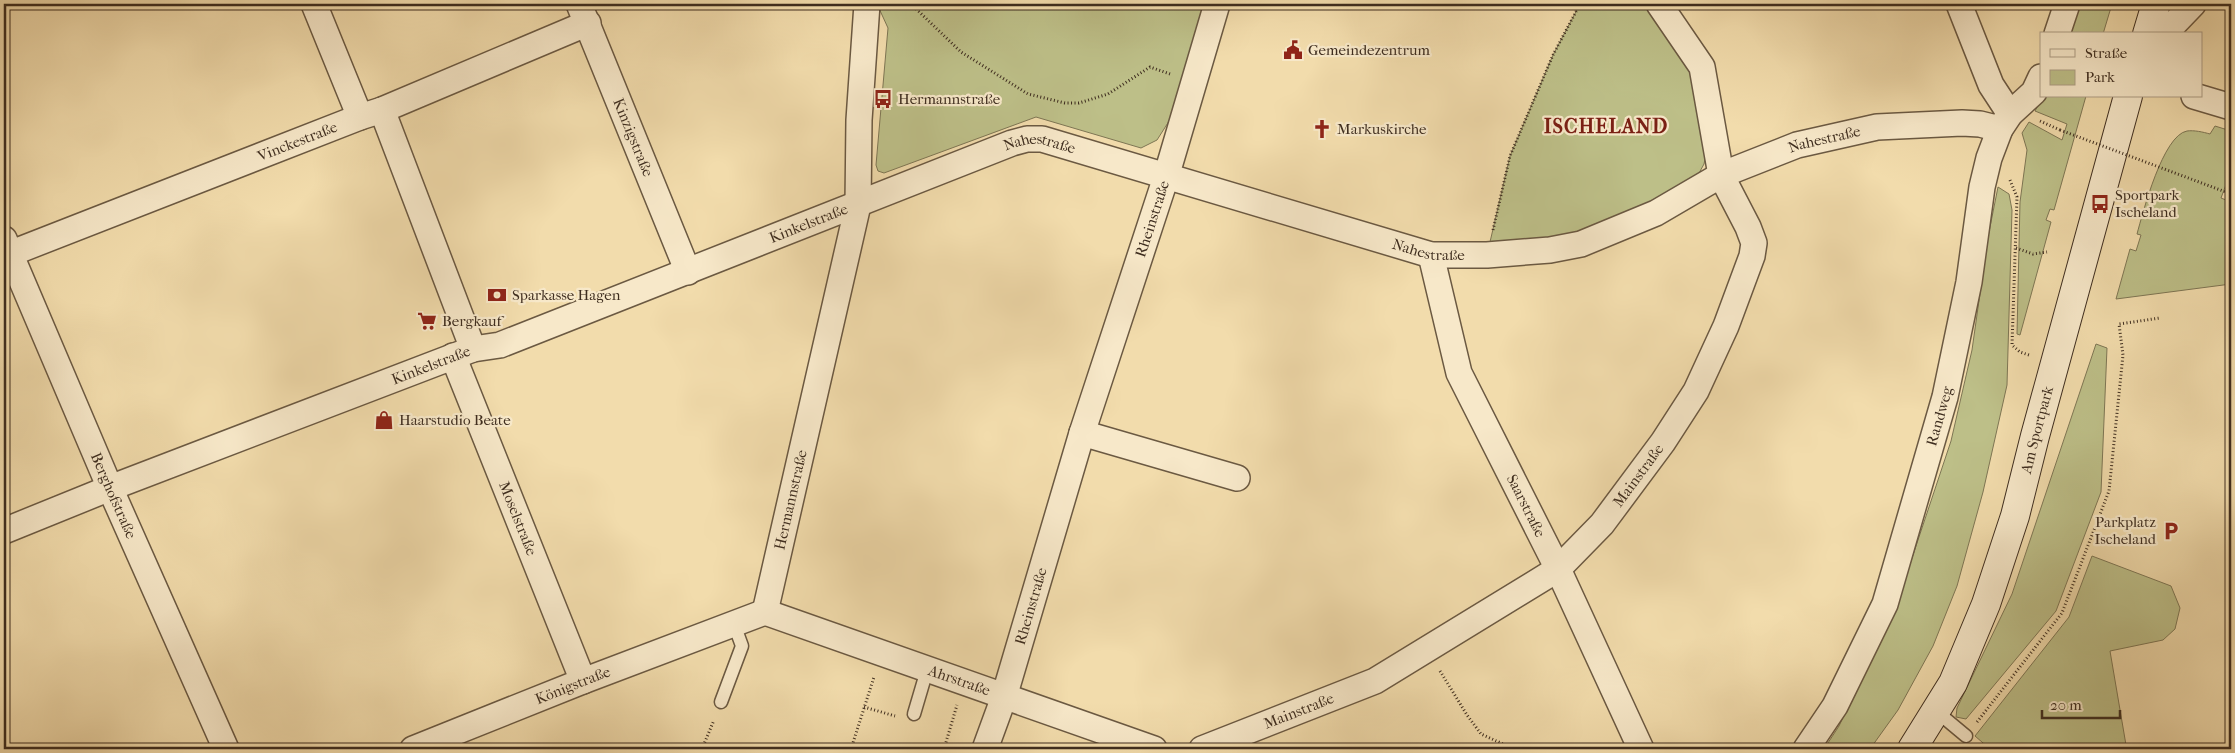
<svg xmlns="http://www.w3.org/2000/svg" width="2235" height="753" font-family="'IM FELL French Canon',serif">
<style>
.green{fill:#bdbf88;stroke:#7e7654}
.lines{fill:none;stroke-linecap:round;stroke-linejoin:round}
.service-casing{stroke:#6b5942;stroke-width:15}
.minor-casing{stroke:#6b5942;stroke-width:28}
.secondary-casing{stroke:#3e2d1f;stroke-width:30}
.path{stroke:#3e2d1f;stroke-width:3;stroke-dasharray:1 2.5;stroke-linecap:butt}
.service{stroke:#f7e8c9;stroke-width:12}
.minor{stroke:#f7e8c9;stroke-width:25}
.secondary{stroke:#f7e8c9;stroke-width:28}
.path-bridge{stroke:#3e2d1f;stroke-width:3;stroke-dasharray:1 2.5;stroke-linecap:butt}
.labels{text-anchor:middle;stroke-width:4.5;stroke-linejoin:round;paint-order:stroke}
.poi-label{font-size:15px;fill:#3e2d1f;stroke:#f7e8c9;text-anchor:start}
.street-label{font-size:15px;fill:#3e2d1f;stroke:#f7e8c9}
.district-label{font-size:20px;font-weight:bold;letter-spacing:1px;fill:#7a1f14;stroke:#f7e8c9}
</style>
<rect width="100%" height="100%" fill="#f2dcac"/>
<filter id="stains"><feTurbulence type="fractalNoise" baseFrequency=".004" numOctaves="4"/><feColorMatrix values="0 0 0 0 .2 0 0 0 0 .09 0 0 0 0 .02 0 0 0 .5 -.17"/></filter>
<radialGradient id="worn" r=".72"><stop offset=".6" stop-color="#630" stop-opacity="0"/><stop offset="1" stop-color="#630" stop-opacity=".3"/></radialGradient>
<g class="green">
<path d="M877,4h340l-23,78 -37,58 -16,8 -105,-31 -152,56 -6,-2 -2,-6 12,-137z"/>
<path d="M1580,4h79l43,63 5,81 -3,16 -6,11 -48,28 -59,25 -43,11 -58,3 20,-86 43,-101z"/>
<path d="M2076,4h36l-9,30h-37z"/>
<path d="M2043,96h43l-32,114 -4,-1 -4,11 5,2 -31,113 -3,-1 3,-132 7,-52 -5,-17 7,-11 33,18 5,-16 -32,-13z"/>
<path d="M2215,126l16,5v53l-4,-2 -6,16 10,4v82l-115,15 14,-50 6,2 5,-16 -4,-1c6,-22 26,-99 50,-103 7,-1 16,1 23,3z"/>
<path d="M1998,187l11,7 3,16 -5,175 -24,107 -26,94 -24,60 -35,64 -28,39h-46l15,-23 57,-120 55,-165 21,-91 16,-113z"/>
<path d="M2096,344l11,4 -6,144 -45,119 -90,108 -10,-2 1,-9 55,-114z"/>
<path d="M2092,556l79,30 9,22 -5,21 -12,11 -53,11 16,94 -20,4h-116l-15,-13 94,-119z"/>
</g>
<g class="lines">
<g class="service-casing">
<g id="service">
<path d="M721,702l21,-56 -8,-22"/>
<path d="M1936,711l30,25"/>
<path d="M914,714l13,-44"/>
</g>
</g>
<g class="minor-casing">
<g id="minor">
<path d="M314,4l46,113"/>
<path id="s1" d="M579,4l109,268"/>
<path d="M1959,4l32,81 19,29"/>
<path d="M2057,34l10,-30"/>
<path d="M2157,34l12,-5 24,-25"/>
<path d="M2194,96l37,11"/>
<path d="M382,110l91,239"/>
<path id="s2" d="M4,239l106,249 116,261"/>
<path id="s3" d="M1431,255l28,118 99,196 83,180"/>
<path id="s4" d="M4,256l356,-139 22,-7 206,-87"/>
<path id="s5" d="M453,356l130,325"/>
<path d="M1082,433l155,45"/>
<path id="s6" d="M4,531l106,-43 363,-139 27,-4 512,-202 15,-4h15l389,116h56l63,-5 31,-6 75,-31 65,-38 76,-30 80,-18 85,-4 18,1 20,5"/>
<path id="s7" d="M765,612l93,-407 1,-85 8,-116"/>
<path id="s8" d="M765,612l389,137"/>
<path id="s9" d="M413,749l170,-68 182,-69"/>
<path id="s10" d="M985,749l19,-52 78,-264 84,-256 51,-173"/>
<path id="s11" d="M1202,749l173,-68 183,-112 44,-45 61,-82 33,-51 30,-65 26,-70 2,-13 -6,-16 -27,-52 -19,-108 -43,-63"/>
<path id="s12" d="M1806,749l29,-43 50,-102 60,-207 24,-115 13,-95 7,-29 11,-29 10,-15 24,-22 7,-15"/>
</g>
</g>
<g class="secondary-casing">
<g id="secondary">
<path d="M2147,34l9,-30"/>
<path id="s13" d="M1912,749l41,-66 33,-79 29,-88 20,-80 93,-340"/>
</g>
</g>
<g class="path">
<path d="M911,4l50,48 67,42 37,9h14l29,-9 42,-27 20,7"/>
<path d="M2040,121l20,9"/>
<path d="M2010,180l7,17 -5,148 8,7 9,3"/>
<path d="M1493,230l17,-74 43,-101 27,-51"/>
<path d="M2016,248l17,6 14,-2"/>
<path d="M1440,671l27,44 14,19 33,15"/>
<path d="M864,707l31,9"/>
<path d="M1977,722l85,-109 47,-122 14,-136 -4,-31 41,-6"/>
<path d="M702,749l12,-29"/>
<path d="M851,749l23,-72"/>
<path d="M944,749l13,-44"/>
</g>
<use href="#service" class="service"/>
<use href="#minor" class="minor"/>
<use href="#secondary" class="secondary"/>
<path class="path-bridge" d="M2060,130l171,64"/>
</g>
<defs>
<g id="civic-bare" transform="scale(1.5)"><path d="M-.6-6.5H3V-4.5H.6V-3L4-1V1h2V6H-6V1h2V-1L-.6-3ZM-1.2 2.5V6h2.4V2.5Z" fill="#8f2418" stroke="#f7e8c9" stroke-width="2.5" paint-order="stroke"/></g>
<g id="bus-bare" transform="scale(1.5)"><path d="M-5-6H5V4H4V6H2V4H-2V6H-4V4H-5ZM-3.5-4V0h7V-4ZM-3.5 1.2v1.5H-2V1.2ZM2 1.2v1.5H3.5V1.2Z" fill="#8f2418" stroke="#f7e8c9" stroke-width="2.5" paint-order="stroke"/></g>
<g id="church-bare" transform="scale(1.5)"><path d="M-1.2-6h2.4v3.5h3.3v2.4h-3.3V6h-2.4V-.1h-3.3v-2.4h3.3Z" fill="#8f2418" stroke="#f7e8c9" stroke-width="2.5" paint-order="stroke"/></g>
<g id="bank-bare" transform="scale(1.5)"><path d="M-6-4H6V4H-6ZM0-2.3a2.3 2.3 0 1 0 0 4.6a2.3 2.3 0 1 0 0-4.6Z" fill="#8f2418" stroke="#f7e8c9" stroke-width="2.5" paint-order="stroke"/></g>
<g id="supermarket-bare" transform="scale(1.5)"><path d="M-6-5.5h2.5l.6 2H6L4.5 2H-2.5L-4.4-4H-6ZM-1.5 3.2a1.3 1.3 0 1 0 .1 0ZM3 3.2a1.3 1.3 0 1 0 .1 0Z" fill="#8f2418" stroke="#f7e8c9" stroke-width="2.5" paint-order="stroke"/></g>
<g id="shop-bare" transform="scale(1.5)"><path d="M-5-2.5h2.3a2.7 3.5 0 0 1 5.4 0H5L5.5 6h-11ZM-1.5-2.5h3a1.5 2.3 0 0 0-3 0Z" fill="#8f2418" stroke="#f7e8c9" stroke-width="2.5" paint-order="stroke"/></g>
<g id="parking-bare" transform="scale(1.5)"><path d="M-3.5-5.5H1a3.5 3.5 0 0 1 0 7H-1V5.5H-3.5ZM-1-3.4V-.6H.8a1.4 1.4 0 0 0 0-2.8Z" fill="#8f2418" stroke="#f7e8c9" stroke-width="2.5" paint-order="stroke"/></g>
</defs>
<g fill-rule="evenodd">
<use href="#civic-bare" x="1293" y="50"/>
<use href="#bus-bare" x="883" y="99"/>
<use href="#church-bare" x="1322" y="129"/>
<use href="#bus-bare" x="2100" y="204"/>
<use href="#bank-bare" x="497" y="295"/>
<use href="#supermarket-bare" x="427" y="321"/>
<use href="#shop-bare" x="384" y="420"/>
<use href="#parking-bare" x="2171" y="531"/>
</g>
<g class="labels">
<g class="poi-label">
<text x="1308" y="55">Gemeindezentrum</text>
<text x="898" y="104">Hermannstraße</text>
<text x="1337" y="134">Markuskirche</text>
<text x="2115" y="200">Sportpark<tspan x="2115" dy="17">Ischeland</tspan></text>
<text x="512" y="300">Sparkasse Hagen</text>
<text x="442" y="326">Bergkauf</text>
<text x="399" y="425">Haarstudio Beate</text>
<text x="2156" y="527" text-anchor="end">Parkplatz<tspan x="2156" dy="17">Ischeland</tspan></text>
</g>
<g class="street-label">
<text dy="5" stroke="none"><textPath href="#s1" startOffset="144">Kinzigstraße</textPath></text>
<text dy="5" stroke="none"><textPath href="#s6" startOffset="1934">Nahestraße</textPath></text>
<text dy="5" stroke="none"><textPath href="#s4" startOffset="315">Vinckestraße</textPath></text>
<text dy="5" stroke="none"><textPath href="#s6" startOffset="1109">Nahestraße</textPath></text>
<text dy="5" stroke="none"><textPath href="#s10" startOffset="556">Rheinstraße</textPath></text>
<text dy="5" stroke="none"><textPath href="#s6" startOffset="862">Kinkelstraße</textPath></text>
<text dy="5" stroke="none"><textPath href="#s6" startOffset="1514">Nahestraße</textPath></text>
<text dy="5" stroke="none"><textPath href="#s6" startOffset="458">Kinkelstraße</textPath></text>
<text dy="5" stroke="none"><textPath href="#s12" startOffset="361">Randweg</textPath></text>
<text dy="5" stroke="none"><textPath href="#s13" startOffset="345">Am Sportpark</textPath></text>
<text dy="5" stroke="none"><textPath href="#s11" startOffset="524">Mainstraße</textPath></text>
<text dy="5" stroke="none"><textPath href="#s2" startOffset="279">Berghofstraße</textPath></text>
<text dy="5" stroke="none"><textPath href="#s7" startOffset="115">Hermannstraße</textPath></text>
<text dy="5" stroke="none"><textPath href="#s3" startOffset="270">Saarstraße</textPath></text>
<text dy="5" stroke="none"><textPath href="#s5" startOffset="175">Moselstraße</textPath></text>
<text dy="5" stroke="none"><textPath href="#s10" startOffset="150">Rheinstraße</textPath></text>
<text dy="5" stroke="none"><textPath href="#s8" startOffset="206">Ahrstraße</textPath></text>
<text dy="5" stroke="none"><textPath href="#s9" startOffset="172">Königstraße</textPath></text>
<text dy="5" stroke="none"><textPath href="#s11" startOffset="104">Mainstraße</textPath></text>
</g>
<g class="district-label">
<text x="1606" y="133">ISCHELAND</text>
</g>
</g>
<rect width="2235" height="753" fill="none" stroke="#f2dcac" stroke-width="20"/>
<rect x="5" y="5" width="2225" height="743" fill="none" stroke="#3e2d1f" stroke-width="2.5"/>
<rect x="10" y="10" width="2215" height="733" fill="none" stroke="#3e2d1f"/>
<rect x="2040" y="32" width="162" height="65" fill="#f7e8c9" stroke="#ad9d85"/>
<rect x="2050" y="49" width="25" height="8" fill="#f7e8c9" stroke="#ad9d85"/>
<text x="2085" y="58" font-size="15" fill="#3e2d1f">Straße</text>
<rect x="2050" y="70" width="25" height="15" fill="#bdbf88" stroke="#ad9d85"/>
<text x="2085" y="82" font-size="15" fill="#3e2d1f">Park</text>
<path d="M2042 710v8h78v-8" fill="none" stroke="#3e2d1f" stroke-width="2.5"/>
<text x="2050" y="710" font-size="15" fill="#3e2d1f" stroke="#f7e8c9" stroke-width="4" paint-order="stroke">20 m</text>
<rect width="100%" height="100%" filter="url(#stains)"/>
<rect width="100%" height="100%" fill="url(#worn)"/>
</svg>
